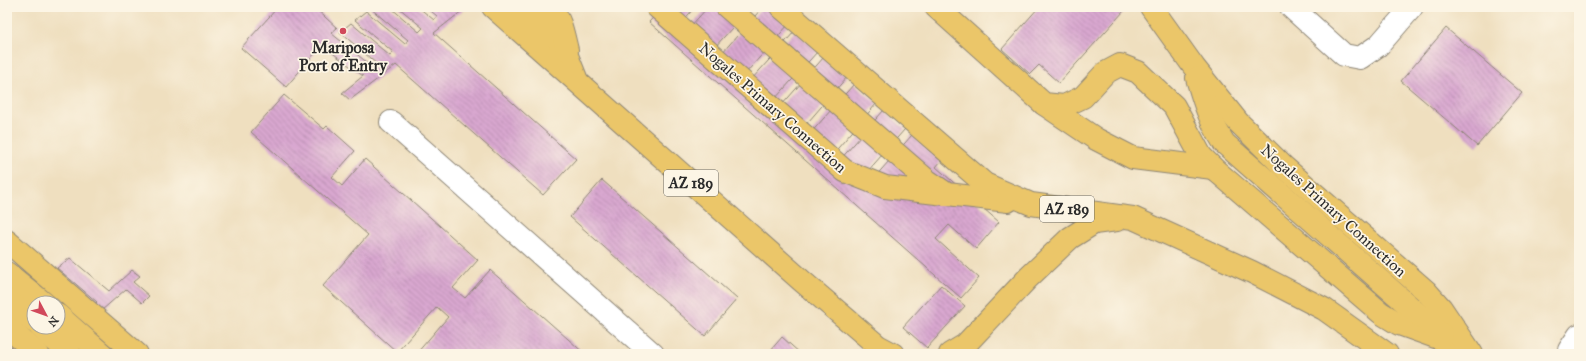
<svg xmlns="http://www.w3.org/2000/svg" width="1586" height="361" font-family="'IM FELL Great Primer',serif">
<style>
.building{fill:url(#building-back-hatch)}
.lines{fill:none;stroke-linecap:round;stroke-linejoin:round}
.minor-casing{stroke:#8d8575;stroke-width:24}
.highway-casing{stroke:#8d8575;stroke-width:24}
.minor{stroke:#fff;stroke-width:22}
.highway{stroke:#ebc669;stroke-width:22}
.poi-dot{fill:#d1495b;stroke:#fcf5e5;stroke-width:1.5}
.labels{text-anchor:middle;stroke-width:3.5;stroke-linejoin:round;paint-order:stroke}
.shield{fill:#fcf5e5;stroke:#6a6863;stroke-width:1}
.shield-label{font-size:15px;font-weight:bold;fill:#2b2b2b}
.poi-label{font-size:16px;font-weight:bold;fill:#2b2b2b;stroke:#fcf5e5}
.street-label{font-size:16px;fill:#2b2b2b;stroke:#fcf5e5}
</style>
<defs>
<pattern id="building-back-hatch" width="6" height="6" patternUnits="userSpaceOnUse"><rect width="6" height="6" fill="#d9a7d0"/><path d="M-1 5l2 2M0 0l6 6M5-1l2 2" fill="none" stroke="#b088a9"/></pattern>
</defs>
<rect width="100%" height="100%" fill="#fcf5e5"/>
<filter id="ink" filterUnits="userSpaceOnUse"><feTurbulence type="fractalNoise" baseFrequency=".025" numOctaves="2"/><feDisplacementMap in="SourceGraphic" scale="8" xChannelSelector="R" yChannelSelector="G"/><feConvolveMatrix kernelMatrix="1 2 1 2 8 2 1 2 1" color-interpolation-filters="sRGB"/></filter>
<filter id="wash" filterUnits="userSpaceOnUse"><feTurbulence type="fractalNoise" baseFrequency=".012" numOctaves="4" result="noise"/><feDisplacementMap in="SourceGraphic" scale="16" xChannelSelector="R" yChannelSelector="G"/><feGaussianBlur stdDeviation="0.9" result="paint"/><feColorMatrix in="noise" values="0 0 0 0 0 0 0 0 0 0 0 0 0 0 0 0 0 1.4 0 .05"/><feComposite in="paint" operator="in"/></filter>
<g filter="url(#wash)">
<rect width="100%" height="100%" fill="#efdfbf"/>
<g id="blocks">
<g class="building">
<path d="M278,7h36l23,21 -6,5 44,36 3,-4 -38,-33 11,-9 39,33 3,-4 -38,-32 11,-9 39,33 3,-4 -38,-32 2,-1h18l29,25 4,-4 -25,-21h20l16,13 3,-4 -11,-9h41l-33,26 142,126 -33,36 -147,-130 -46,35 -8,-7 21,-17 -41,-31 -36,42 -45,-39z"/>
<path d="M663,7h32l-13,15 7,6 19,-21h43l-37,41 7,6 42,-47h4l21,18 -43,49 6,6 44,-49 23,20 -44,49 7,6 43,-49 23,20 -45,52 7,6 45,-51 23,19 -45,52 7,6 45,-51 21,19 -46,52 7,6 46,-52 29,26 -5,6 63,55 -23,27 -27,-24 -13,14 43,39 -18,20 -312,-276z"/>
<path d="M1039,7h34l4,4 4,-4h38l5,4 -65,72 -20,-18 -9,9 -28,-25z"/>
<path d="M1446,28l76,65 -45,53 -76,-65z"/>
<path d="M284,95l40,34 3,-3 28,25 -23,26 10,9 23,-27 113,101 -25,28 12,10 25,-28 95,84h-169l32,-37 -11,-10 -40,45 -74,-66 45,-51 -117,-103z"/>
<path d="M602,180l135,119 -32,37 -135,-119z"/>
<path d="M70,258l39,33 23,-21 8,6 -7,6 16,14 -7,7 -16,-14 -74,65h-24l17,-5 13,-24v-21l20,17 19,-19 -40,-34z"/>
<path d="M941,285l24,21 -38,42 -24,-21z"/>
<path d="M782,337l19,17h-28l-3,-3z"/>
<path d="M7,344l12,10h-12z"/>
</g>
</g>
</g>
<g filter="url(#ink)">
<use href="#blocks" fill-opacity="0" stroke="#8d8575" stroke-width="1"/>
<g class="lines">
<g class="minor-casing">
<g id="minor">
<path d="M1291,7l53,48 16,3 19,-13 33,-38"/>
<path d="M391,122l262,232"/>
<path d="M1569,354v-4l10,-15"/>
</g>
</g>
<g class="highway-casing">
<g id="highway">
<path d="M493,7l309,274 76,65 15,8"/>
<path d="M520,7l37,32 7,9 12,30"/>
<path d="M551,7c10,13 12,27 16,43"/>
<path d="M657,7l188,164 40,16 60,7"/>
<path d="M727,7l201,174 19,13 61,7"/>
<path d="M781,7l204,177 46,20 102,14 119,54 72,37 63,45"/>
<path d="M936,7l108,97 20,2 19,-9 22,-24 15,-8 18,7 36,34 27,50 12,12 168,145 18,11 53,19"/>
<path d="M1151,7l43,60 44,55 46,45 142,124 15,17 31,46"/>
<path d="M1197,78c7,25 13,43 27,65l218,192"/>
<path d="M1044,104l52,35 37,19 80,10"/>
<path d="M7,241l130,113"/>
<path d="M7,273l37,30"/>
<path d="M7,300l27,22"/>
<path d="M58,315l44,39"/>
<path d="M7,327l31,27"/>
<path d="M40,327l30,27"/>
<path d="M950,354l15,-9 63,-67 42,-40 24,-15 23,-3"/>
</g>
</g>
<use href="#minor" class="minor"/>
<use href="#highway" class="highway"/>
</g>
</g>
<circle class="poi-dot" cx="343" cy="31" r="4"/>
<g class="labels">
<g class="shield">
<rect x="664" y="170" width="54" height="26" rx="3"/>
<rect x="1040" y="196" width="54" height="26" rx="3"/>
</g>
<g class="shield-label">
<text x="691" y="188">AZ 189</text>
<text x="1067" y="214">AZ 189</text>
</g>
<g class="poi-label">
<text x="343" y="53">Mariposa<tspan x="343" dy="18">Port of Entry</tspan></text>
</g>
<g class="street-label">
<text transform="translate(773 107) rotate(41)" y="6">Nogales Primary Connection</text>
<text transform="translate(1334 210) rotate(42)" y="6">Nogales Primary Connection</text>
</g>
</g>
<rect width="1586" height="361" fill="none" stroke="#fcf5e5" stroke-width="24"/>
<g transform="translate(46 315) rotate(131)"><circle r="19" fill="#fcf5e5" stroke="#a8a49b"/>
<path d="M0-3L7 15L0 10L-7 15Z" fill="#d1495b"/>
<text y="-6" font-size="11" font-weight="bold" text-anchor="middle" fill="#2b2b2b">N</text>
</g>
</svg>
